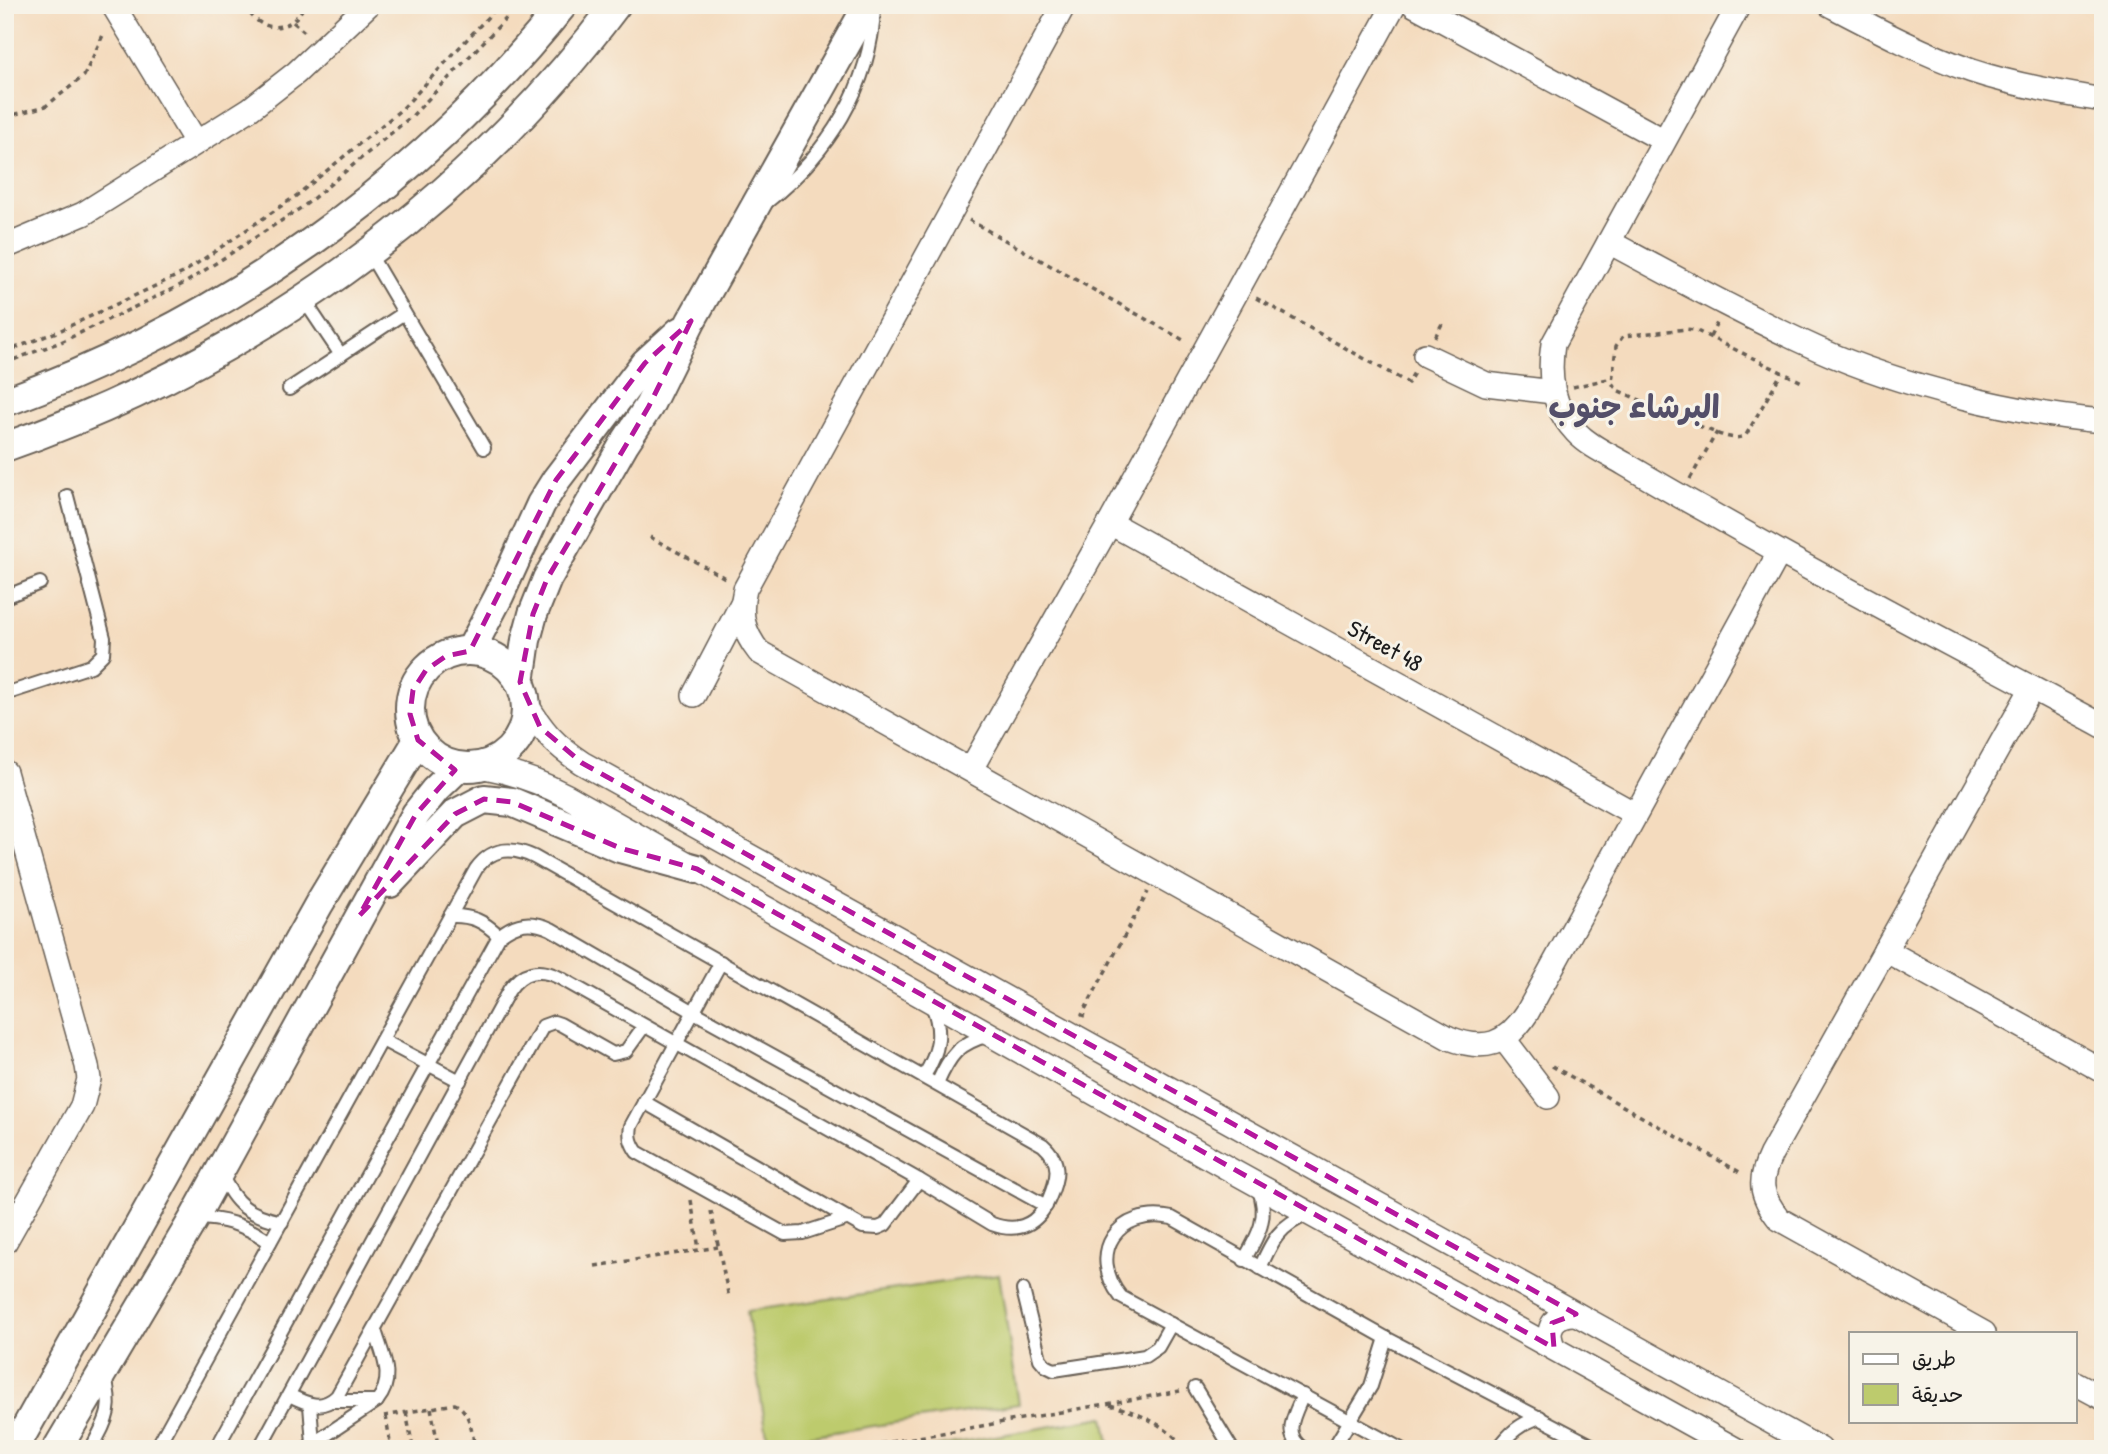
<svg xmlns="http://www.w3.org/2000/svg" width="2108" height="1454" font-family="'Patrick Hand','Playpen Sans Arabic',sans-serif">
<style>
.green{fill:#bdcb6d;stroke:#6c7444;stroke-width:2}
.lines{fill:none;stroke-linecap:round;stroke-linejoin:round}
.service-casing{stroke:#685f55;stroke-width:16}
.minor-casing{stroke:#685f55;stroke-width:26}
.tertiary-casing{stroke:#685f55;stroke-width:32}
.path{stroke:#685f55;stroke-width:3.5;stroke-dasharray:5 5;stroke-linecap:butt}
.service{stroke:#fff;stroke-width:12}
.minor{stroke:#fff;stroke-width:23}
.tertiary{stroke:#fff;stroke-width:28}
.marked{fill:none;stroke:#b5179e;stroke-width:5;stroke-dasharray:14 9;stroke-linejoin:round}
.labels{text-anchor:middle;stroke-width:6;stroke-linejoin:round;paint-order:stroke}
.street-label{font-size:24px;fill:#1c1c1c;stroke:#f7f3e8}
.district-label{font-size:32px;font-weight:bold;fill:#544f69;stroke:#f7f3e8}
</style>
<rect width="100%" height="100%" fill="#f7f3e8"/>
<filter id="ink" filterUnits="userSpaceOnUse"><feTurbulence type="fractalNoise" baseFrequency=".0143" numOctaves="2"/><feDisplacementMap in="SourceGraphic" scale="14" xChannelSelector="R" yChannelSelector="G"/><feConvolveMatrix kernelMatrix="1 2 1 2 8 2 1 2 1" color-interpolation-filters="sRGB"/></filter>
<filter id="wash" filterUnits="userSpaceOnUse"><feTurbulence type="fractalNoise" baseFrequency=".00686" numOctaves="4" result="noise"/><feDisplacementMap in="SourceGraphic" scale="28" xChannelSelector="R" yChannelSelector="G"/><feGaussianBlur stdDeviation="1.57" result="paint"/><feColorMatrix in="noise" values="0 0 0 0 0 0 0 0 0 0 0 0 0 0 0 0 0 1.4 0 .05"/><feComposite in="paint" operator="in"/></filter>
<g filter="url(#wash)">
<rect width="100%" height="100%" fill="#f4dbbe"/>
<g class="green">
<path d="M999,1274l20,130 -251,38 -21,-131z"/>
<path d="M1104,1417l6,32h-188z"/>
</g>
</g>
<g filter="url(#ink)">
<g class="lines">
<g class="service-casing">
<g id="service">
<path d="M768,201c59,-47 103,-114 106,-192"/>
<path d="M369,253l115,195"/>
<path d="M304,300l37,55"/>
<path d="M289,389l115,-76"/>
<path d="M5,597l35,-14"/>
<path d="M5,694l86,-28 12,-12 1,-16 -37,-142"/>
<path d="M450,916c21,-1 34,5 49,20"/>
<path d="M721,962l-90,164c-2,11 0,17 6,26l148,82 18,-1 46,-15"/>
<path d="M382,1040l78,41"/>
<path d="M924,1076c15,-24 19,-44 8,-71"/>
<path d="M937,1084c13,-29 21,-41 53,-49"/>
<path d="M644,1102l219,125 15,1 7,-3 34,-45"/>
<path d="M221,1173c13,32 28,42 61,49"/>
<path d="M194,1218c30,0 51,7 76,24"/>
<path d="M1244,1260c14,-24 26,-44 14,-72"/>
<path d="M1260,1268c12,-27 19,-43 49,-54"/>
<path d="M1023,1290l17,69 6,7 8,4 91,-14 13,-9 13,-23"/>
<path d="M1195,1388l37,61"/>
<path d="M289,1395c18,9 32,16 48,1l206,-370 11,-4 6,2 53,30 13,-3 18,-25"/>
<path d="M1303,1395c-8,19 -22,40 1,54"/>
<path d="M332,1401h45"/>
<path d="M310,1405l3,39"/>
<path d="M91,1449c17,-31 23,-40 13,-75"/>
<path d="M156,1449l320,-580c15,-21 35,-23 58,-12l509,288c19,17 15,33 6,54 -11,25 -30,35 -57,25l-73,-44 -359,-202c-21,-11 -38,-7 -51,12l-250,459"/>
<path d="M216,1449l283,-513c17,-14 32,-16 52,-7l143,83 352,194"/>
<path d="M305,1449l72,-48c19,-23 5,-46 -2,-71"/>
<path d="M1333,1449l38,-63 15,-48"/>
<path d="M1401,1449l-280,-152c-35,-44 -3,-90 51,-79l214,120 213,111"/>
<path d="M1498,1449c12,-17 22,-25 42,-32"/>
</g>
</g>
<g class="minor-casing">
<g id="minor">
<path d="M113,5l83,137"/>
<path d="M1064,5l-319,584c-6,25 -2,43 14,63l690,386c36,14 57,7 78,-25l252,-460"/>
<path d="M1414,5l249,135"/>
<path d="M1739,5l-186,339c-5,33 -1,63 23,88 13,14 32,22 49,32 27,16 54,32 82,47 130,75 264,144 396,215"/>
<path d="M1830,5c46,24 93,49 142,66 42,14 87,22 131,29"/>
<path d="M1609,242c69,37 138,75 209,107 83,37 195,64 285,72"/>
<path d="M5,247l78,-33 167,-105 46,-36 72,-68"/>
<path d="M1425,355l61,29 67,8"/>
<path d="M1110,523l525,291"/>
<path d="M694,695l47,-90"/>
<path d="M526,703c16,28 29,42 56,60l1238,686"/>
<path d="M480,766c32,6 59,15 87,30l669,377 499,276"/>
<path d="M971,769l139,-246 284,-518"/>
<path d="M5,772l82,294 2,13 -7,27 -77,136"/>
<path d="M1885,950l218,121"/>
<path d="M1504,1039l44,58"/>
<path d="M1984,1333l-205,-114c-19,-24 -21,-38 -8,-65l261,-466"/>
<path d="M1554,1348c-10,-19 0,-35 22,-34"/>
<path d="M2075,1383l28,15"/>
</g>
</g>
<g class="tertiary-casing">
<g id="tertiary">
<path d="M5,402c219,-80 411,-214 558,-397"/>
<path d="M5,447c241,-84 457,-237 611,-442"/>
<path d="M470,651l29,-55 42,-92 15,-24 89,-117 34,-31"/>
<circle cx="468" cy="709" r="58"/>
<path d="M520,682l6,-42 7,-26 14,-35 77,-135 25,-38 42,-85 177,-316"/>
<path d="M390,883l65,-69 29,-15 28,3 108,46 77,21"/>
<path d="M14,1449l305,-545 99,-164"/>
<path d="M57,1449l137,-231 222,-404 19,-24 24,-23"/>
</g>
</g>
<g class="path">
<path d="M244,5c4,6 9,13 15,17 17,11 38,2 45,-17"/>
<path d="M140,10l9,-5"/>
<path d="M293,22l14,12"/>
<path d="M5,117l41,-11 38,-30 20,-43"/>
<path d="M969,220l216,121"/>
<path d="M1256,298l152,85 7,-12"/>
<path d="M1435,337l9,-17"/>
<path d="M1710,337l7,-14"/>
<path d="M5,352l54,-21 124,-58 113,-77 107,-88 96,-103"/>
<path d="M5,363l56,-21 124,-59 119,-77 109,-91 106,-110"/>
<path d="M1573,387l39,-9"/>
<path d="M1651,405l-34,-15 -5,-7 4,-37 7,-10 63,-7 9,1 107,52"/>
<path d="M1699,426c14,5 34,17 47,9l36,-63"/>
<path d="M1690,479l27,-47"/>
<path d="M650,537l77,42"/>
<path d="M1085,1016l-3,-1 66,-123"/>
<path d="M1552,1066l191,108"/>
<path d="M691,1200l8,49"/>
<path d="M711,1211l18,87"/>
<path d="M595,1266l123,-19"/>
<path d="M1110,1405c30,8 56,20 76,44"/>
<path d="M431,1408l7,37"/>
<path d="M406,1412l7,36"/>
<path d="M384,1416l71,-12c16,7 16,29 21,45"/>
<path d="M386,1416l5,33"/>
<path d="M410,1449l63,-8 7,8"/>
<path d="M851,1449l329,-58"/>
</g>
<use href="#service" class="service"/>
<use href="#minor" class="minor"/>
<use href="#tertiary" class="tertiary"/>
</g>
</g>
<path class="marked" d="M691,321l-42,85 -102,173 -14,35 -13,68 20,45 42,36 994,551 -24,9 2,25 -857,-479 -77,-21 -108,-46 -28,-3 -29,15 -96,102 57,-102 39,-44 -37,-30 -8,-26 3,-24 13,-20 20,-14 24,-5 86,-171 89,-117z"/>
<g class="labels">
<g class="street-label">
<text transform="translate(1385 646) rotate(29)" y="8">Street 48</text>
</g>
<g class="district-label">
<text x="1634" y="418">البرشاء جنوب</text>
</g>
</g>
<rect width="2108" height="1454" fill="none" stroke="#f7f3e8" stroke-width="28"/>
<rect x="1849" y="1332" width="228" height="91" fill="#f7f3e8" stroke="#9f9d96" stroke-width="2"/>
<rect x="1863" y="1354" width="35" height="10" fill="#ffffff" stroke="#9f9d96" stroke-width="2"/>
<text x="1912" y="1366" font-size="21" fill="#1c1c1c">طريق</text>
<rect x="1863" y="1384" width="35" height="21" fill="#bdcb6d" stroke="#9f9d96" stroke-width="2"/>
<text x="1912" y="1402" font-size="21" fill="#1c1c1c">حديقة</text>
</svg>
